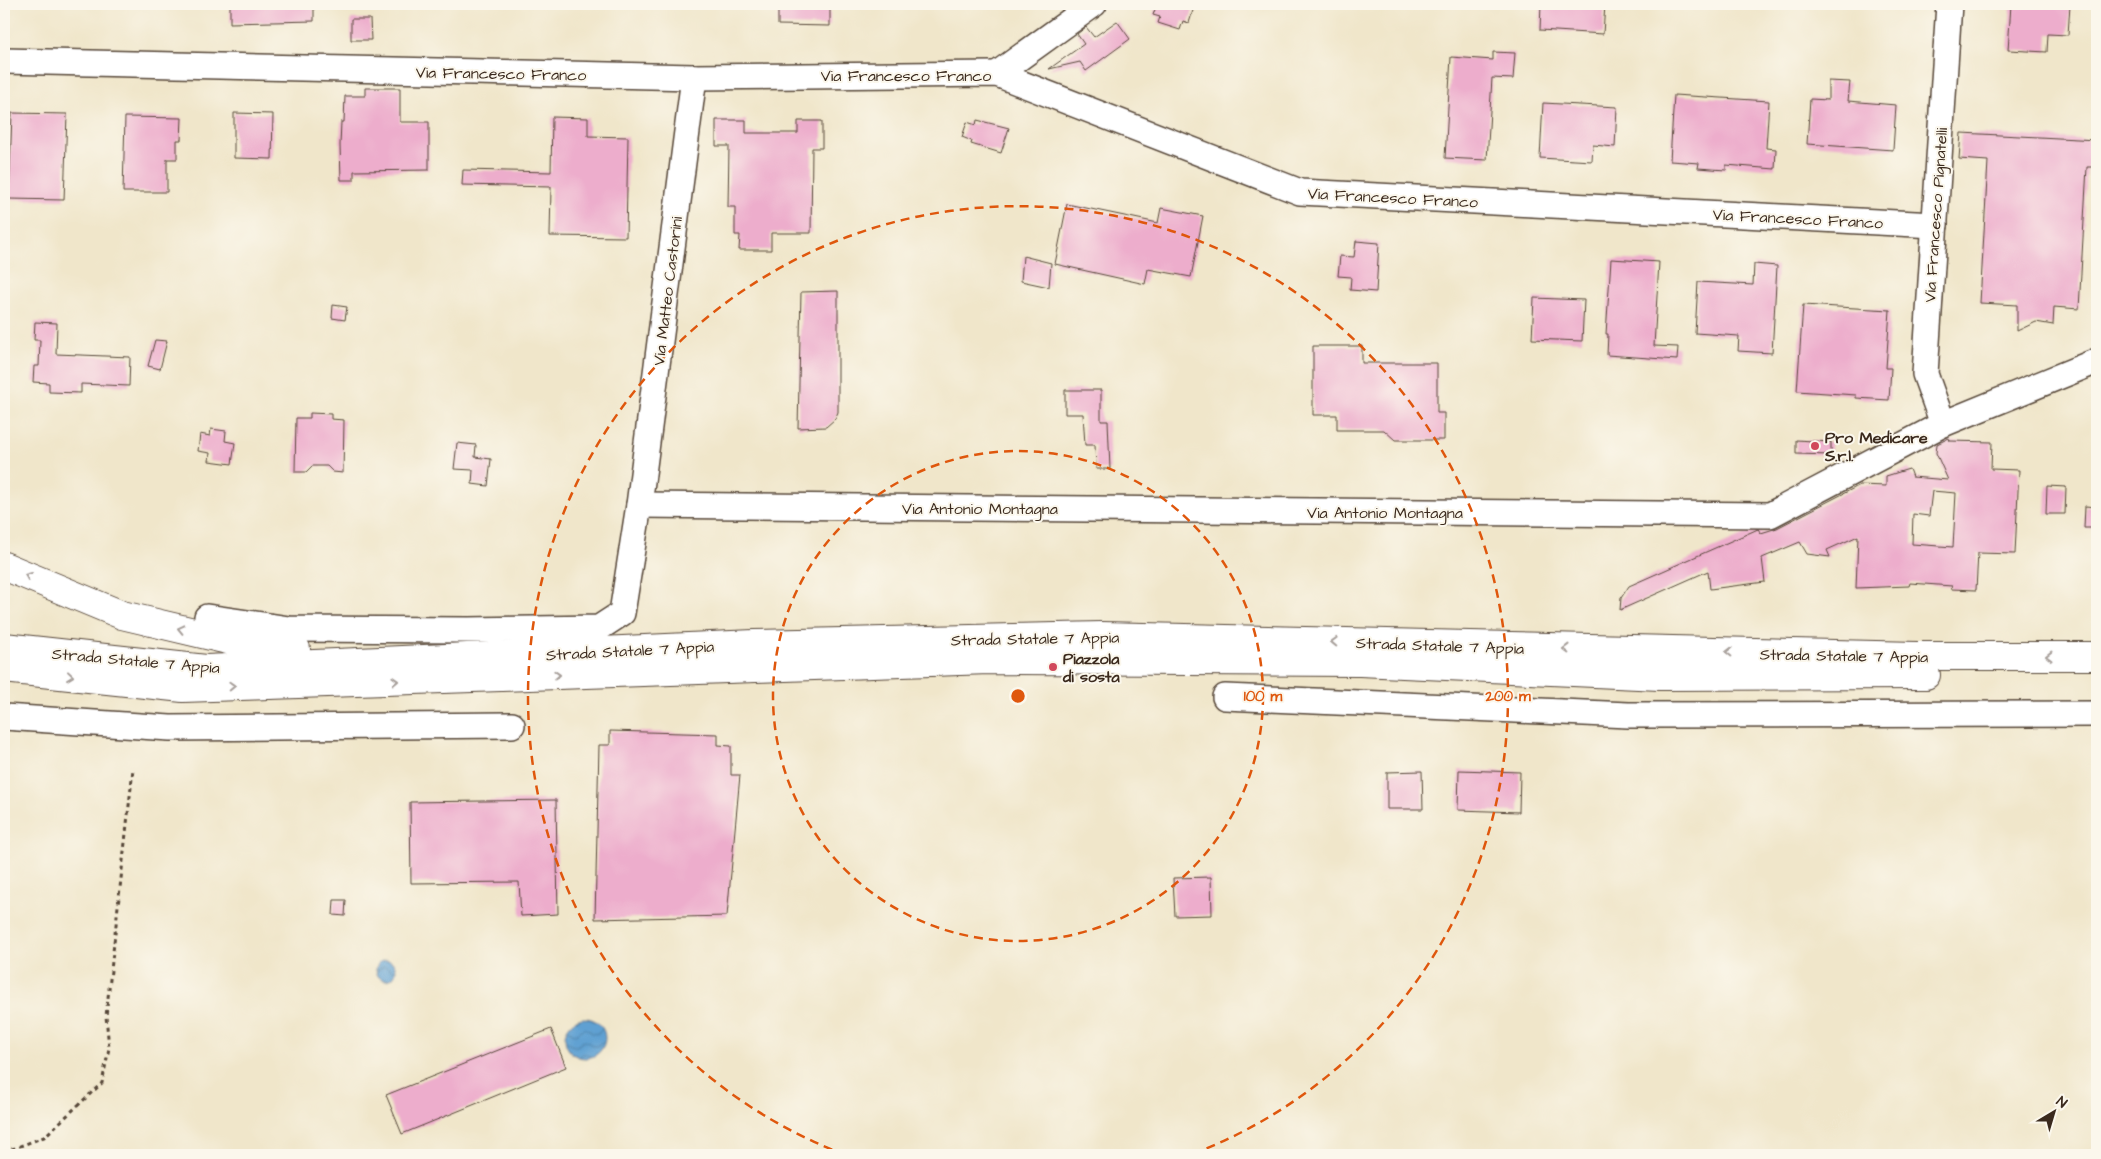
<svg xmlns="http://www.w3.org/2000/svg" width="2101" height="1159" font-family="'Architects Daughter',sans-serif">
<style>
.water{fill:url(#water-waves);stroke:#4c6578}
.building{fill:#edadcc;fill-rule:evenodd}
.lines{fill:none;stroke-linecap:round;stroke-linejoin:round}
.minor-casing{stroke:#564638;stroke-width:28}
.highway-casing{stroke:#564638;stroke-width:30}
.path{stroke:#564638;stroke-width:3;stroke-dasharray:4 4;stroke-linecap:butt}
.minor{stroke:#fff;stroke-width:25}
.highway{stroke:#fff;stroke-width:28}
.oneway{stroke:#a79f9a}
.ring{fill:none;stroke:#df570d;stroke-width:2.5;stroke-dasharray:9 6}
.poi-dot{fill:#d1495b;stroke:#fbf7ec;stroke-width:2}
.labels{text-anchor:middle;stroke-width:4;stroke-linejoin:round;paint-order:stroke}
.street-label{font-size:16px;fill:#3b2a1e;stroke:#fbf7ec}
.poi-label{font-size:16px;font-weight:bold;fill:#3b2a1e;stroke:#fbf7ec;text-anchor:start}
.centre{fill:#df570d;stroke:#fbf7ec;stroke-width:2.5}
.ring-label{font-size:15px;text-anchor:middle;font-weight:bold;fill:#df570d;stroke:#fbf7ec;stroke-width:4;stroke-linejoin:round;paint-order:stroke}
</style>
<defs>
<pattern id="water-waves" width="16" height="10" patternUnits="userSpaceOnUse" patternTransform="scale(1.25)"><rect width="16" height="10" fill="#5ea0d2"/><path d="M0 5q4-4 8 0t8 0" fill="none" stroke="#4f83aa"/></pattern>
</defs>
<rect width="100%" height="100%" fill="#fbf7ec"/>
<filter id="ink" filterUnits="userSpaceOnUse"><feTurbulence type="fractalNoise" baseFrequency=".02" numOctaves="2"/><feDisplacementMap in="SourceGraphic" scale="10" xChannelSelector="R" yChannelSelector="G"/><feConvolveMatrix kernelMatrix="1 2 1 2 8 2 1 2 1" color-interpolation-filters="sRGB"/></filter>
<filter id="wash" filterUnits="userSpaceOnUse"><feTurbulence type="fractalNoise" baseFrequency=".0096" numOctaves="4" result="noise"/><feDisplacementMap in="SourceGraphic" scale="20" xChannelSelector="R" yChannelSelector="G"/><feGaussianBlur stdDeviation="1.12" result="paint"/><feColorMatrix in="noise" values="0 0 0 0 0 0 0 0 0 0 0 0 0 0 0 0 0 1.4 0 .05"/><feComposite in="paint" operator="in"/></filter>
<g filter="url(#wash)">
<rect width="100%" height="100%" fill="#f0e6ca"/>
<g class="water">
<circle cx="386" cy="970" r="10"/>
<circle cx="585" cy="1038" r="20"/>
</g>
<g id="blocks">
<g class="building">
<path d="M230,4h84v17l-84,2z"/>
<path d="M778,4h52v22l-52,-1z"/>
<path d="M1157,4h38l-6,19 -6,-2 -3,9 -22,-7 2,-6 -7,-2z"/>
<path d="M1541,4h64l-2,30 -63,-4z"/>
<path d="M2011,4h59l-2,31 -20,-1 -1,18 -39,-2z"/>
<path d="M351,19h19l1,21h-20z"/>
<path d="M1117,21l13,18 -44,32 -6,-9 -31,7 35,-25 -7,-10 9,-7 8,10z"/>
<path d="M1493,52l22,1 -2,26 -21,-1 -5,82 -42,-2 6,-101 42,3z"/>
<path d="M1828,81l22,1 -2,19 48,4 -3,45 -86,-6 3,-45 18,1z"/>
<path d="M365,88h35v34h29v48l-75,1v9h-13l-1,-35 1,-23h3l1,-26h20z"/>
<path d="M1674,95l95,6 -3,47 10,1 -1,20 -49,-4v5l-28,-2 1,-5 -29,-2z"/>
<path d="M1543,103l74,4 -2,40 -22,-2 -1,16 -52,-3z"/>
<path d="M12,113l55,1 -3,86 -55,-1z"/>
<path d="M234,113l39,1 -1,45 -38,-1z"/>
<path d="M125,117l57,1 -1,22h-4v19h-10v33h-44z"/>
<path d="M552,117l36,1v18l40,1 -2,100 -76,-1 1,-49 -89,-2 1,-15 88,2z"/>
<path d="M716,120h30v13h52v-12h24v27h-10l-1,85h-40v17h-32l1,-15h-5v-28h-7l1,-61h-13z"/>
<path d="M977,120l32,8 -8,25 -30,-9 1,-3 -10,-4 5,-15 9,3z"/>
<path d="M1961,133l136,7v27h-10l-8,142 -25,-2 -1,18 -17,-3 -19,9v-26l-37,-2 8,-142 -29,-2z"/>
<path d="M1067,204l91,19 3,-15 42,8 -12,61 -43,-8 -3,15 -90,-20z"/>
<path d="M1356,241l23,2 -3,49 -26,-2 1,-13 -13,-1 2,-20 14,1z"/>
<path d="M1023,256l28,7 -2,24 -28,-6z"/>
<path d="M1611,259l48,3 -5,84 24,1 -1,13 -70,-5 1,-21h-2z"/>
<path d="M1754,264l23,2 -5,87 -34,-2 1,-15 -44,-3 3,-51 55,3z"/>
<path d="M838,291v121l-3,7 -9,8 -28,1 3,-136z"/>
<path d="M1534,298l50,2 -2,41 -50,-2z"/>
<path d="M333,305l14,2 -2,13 -13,-2z"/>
<path d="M1803,305l87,5 -4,58h5l-2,32 -33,-2v-3l-59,-4z"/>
<path d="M35,322l22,1 -1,31 74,3 -1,29 -48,-2v9l-32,-1v-9l-16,-1 1,-16h5l1,-26h-6z"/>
<path d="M155,340l12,1 -7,28 -12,-3z"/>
<path d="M1313,346h49v17h75v50h7v27h-49l-11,-10h-47v-15h-24z"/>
<path d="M1065,390h36v31h7l2,48h-14l-1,-24h-10l-2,-31h-18z"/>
<path d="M310,413l21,1v5l13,1 -1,53 -10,-1 -6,-6h-15l-6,6h-11l1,-54h14z"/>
<path d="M211,429l15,2 -1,10 10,2 -3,21 -23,-3 1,-8 -12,-2 2,-17 10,2z"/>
<path d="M1949,438l1,3 42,1 -1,27 28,1 -4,84 -37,-1 -2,37 -25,-1 1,-3 -42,-3 -1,3 -53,2 2,-52 -31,14 3,7 -23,-3 -7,-12 -38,16 3,24 -55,7 -2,-18 -88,39 1,-12 8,-12 129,-57 3,4 16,-5 83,-43 26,1v-10l23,-7 3,8 36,3 -12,-27 1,-9zM1932,491l24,2 -3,54 -41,-3 1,-30 16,2z"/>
<path d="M1796,440l35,2v13l-35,-1z"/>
<path d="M457,443l19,2 -1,12 16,2 -3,27 -16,-2 1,-14 -19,-1z"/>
<path d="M2047,486l19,1 -1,27h-19z"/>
<path d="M2085,506l12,1v21h-13z"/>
<path d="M610,731l108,3v11l13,1v29h9l-13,141 -132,3 4,-174h11z"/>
<path d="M1459,770l61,2 -1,40 -61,-2z"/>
<path d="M1422,771l1,38h-36v-37z"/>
<path d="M556,800l2,114 -37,2 -2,-34 -108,1 -1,-81z"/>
<path d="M1211,877l1,38 -37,1 -2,-38z"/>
<path d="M334,900h12l-1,16 -12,-1z"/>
<path d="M551,1029l15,38 -164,67 -16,-39z"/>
</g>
</g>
</g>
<g filter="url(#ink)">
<use href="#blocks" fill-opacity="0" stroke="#564638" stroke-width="1"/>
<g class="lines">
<g class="minor-casing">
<g id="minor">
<path d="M4,61l690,16 303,-3 303,118 635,33"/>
<path d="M997,74l97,-70"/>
<path d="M1943,424l-18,-50 24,-370"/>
<path d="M639,505l1131,10 173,-91 154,-63"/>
<path d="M207,617l82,12 179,1 131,-2 23,-15 17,-108 55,-428"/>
<path d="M1225,697l403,18 469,-1"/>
<path d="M4,717l166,11 342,-3"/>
</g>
</g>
<g class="highway-casing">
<g id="highway">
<path d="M4,566l118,49 144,34h30"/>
<path d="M4,647l202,22 548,-25 348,-8 815,20h180"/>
<path d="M4,669l179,19 806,-28 371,2 300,14 266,-1"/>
</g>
</g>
<path class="path" d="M4,1152l40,-15 58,-54 7,-35 -3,-32 27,-247"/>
<use href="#minor" class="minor"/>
<use href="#highway" class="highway"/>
</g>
<defs><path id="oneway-chevron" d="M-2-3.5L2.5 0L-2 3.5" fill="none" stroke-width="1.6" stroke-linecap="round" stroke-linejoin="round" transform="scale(1.25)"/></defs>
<g class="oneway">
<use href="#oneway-chevron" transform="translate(28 576) rotate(-157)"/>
<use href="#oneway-chevron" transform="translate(181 629) rotate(-167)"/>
<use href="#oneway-chevron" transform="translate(1334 642) rotate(-178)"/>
<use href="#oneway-chevron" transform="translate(1566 649) rotate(-179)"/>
<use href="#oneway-chevron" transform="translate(1729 652) rotate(-179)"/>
<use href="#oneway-chevron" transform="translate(2049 656) rotate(180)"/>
<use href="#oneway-chevron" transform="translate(557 675) rotate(-2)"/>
<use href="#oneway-chevron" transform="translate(70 676) rotate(6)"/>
<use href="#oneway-chevron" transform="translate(395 681) rotate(-2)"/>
<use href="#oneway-chevron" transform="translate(232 686) rotate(-2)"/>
</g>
</g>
<g class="ring">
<circle cx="1018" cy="696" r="245"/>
<path d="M846 1155A490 490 0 1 1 1190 1155"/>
</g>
<g class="poi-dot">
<circle cx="1815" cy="446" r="5"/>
<circle cx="1053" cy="667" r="5"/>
</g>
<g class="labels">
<g class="street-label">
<text transform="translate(501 73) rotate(1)" y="6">Via Francesco Franco</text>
<text x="906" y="81">Via Francesco Franco</text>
<text transform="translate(1393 197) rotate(3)" y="6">Via Francesco Franco</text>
<text transform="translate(1935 215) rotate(-86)" y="6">Via Francesco Pignatelli</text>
<text transform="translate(1798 218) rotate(3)" y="6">Via Francesco Franco</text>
<text transform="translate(667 291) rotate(-83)" y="6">Via Matteo Castorini</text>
<text x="980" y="514">Via Antonio Montagna</text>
<text x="1385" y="518">Via Antonio Montagna</text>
<text transform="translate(1035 638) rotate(-1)" y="6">Strada Statale 7 Appia</text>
<text transform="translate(1440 645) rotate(2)" y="6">Strada Statale 7 Appia</text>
<text transform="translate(630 650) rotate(-3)" y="6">Strada Statale 7 Appia</text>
<text transform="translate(1844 655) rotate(1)" y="6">Strada Statale 7 Appia</text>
<text transform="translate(136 660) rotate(5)" y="6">Strada Statale 7 Appia</text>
</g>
<g class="poi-label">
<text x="1825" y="443">Pro Medicare<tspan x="1825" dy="18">S.r.l.</tspan></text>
<text x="1063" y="664">Piazzola<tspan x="1063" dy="18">di sosta</tspan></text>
</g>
</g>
<circle cx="1018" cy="696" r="8" class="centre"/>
<g class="ring-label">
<text x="1263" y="701">100 m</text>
<text x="1508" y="701">200 m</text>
</g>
<rect width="2101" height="1159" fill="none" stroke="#fbf7ec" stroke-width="20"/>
<g transform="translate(2054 1112) rotate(38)" stroke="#fbf7ec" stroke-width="4" paint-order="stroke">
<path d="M0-4L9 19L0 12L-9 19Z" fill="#3b2a1e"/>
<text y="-8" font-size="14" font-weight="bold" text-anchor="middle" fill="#3b2a1e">N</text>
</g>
</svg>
